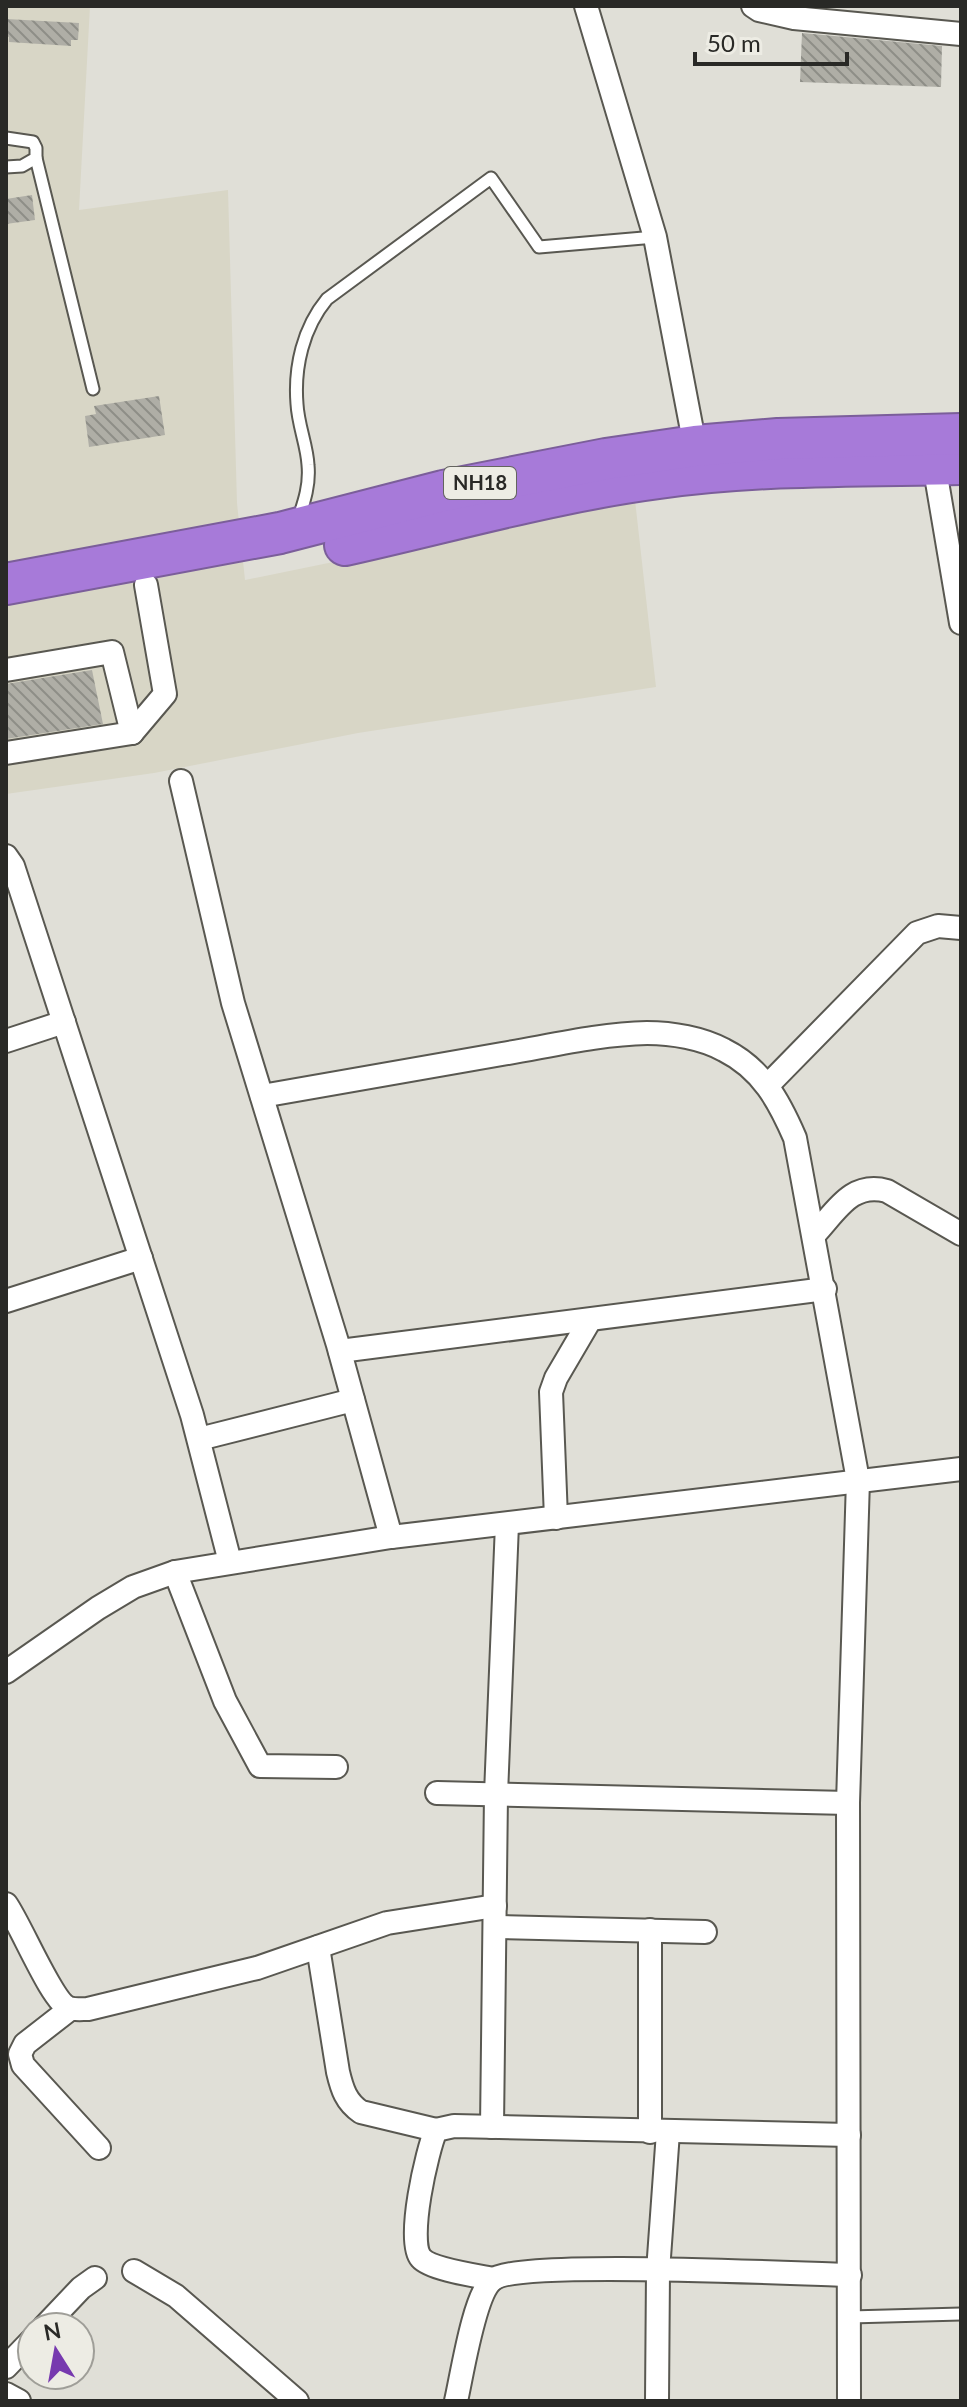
<svg xmlns="http://www.w3.org/2000/svg" width="967" height="2407" font-family="Lato,sans-serif">
<style>
.built{fill:#d8d6c6}
.building{fill:url(#building-back-hatch)}
.lines{fill:none;stroke-linecap:round;stroke-linejoin:round}
.lane-casing{stroke:#595851;stroke-width:15}
.street-casing{stroke:#595851;stroke-width:26}
.highway-casing{stroke:#7b5e9a;stroke-width:44}
.lane{stroke:#fff;stroke-width:11}
.street{stroke:#fff;stroke-width:22}
.highway{stroke:#a77ad9;stroke-width:40}
.labels{text-anchor:middle;stroke-width:6;stroke-linejoin:round;paint-order:stroke}
.shield{fill:#edece4;stroke:#64645f;stroke-width:2}
.shield-label{font-size:20px;font-weight:bold;fill:#292926}
</style>
<defs>
<pattern id="building-back-hatch" width="6" height="6" patternUnits="userSpaceOnUse" patternTransform="scale(2)"><rect width="6" height="6" fill="#afaea6"/><path d="M-1 5l2 2M0 0l6 6M5-1l2 2" fill="none" stroke="#8e8e87"/></pattern>
</defs>
<rect width="100%" height="100%" fill="#e0dfd7"/>
<path class="built" d="M6,6h84l-11,204 149,-20 9,313 8,77 390,-80 21,187 -298,46 -204,40 -148,21z"/>
<g class="building">
<path d="M6,19l73,4 -1,17h-7v6l-62,-4v-5l-3,-1z"/>
<path d="M802,33l140,13 -1,41 -141,-5z"/>
<path d="M32,195l3,25 -29,4v-25z"/>
<path d="M159,396l6,39 -76,12 -4,-31 11,-2 -2,-8z"/>
<path d="M92,670l11,54 -97,15v-55z"/>
</g>
<g class="lines">
<g class="lane-casing">
<g id="lane">
<path d="M6,138l27,4 3,6v10l-14,8 -16,1"/>
<path d="M36,158l57,231"/>
<path d="M298,520c6,-18 12,-35 10,-55 -1,-20 -10,-40 -11,-61 -3,-37 6,-76 30,-105l164,-121 48,69 116,-10"/>
<path d="M850,2317l111,-3"/>
</g>
</g>
<g class="street-casing">
<g id="street">
<path d="M586,6l69,231 40,209"/>
<path d="M753,6l6,4 35,8 167,16"/>
<path d="M934,464l27,159"/>
<path d="M6,670l106,-18 20,81 -126,20"/>
<path d="M132,733l33,-39 -19,-109"/>
<path d="M181,781l52,222 105,342 53,192"/>
<path d="M6,856l7,10 179,549 38,147"/>
<path d="M6,1041l58,-19"/>
<path d="M768,1085l149,-152 21,-7 23,2"/>
<path d="M262,1096c80,-14 160,-28 240,-42 48,-8 97,-20 145,-21 25,0 55,5 77,17 38,19 55,51 71,88l63,342 -10,323 1,598"/>
<path d="M814,1235c22,-23 37,-54 73,-44l74,43"/>
<path d="M6,1301l135,-43"/>
<path d="M340,1351l485,-62"/>
<path d="M199,1439l154,-39"/>
<path d="M556,1518l-5,-126 5,-14 34,-58"/>
<path d="M175,1572l50,129 35,65 76,1"/>
<path d="M6,1672l92,-64 35,-21 42,-15 216,-35 570,-68"/>
<path d="M437,1793l411,10"/>
<path d="M6,1904c15,21 46,98 63,104 5,2 13,1 19,1l169,-41 130,-45 108,-17"/>
<path d="M495,1927l210,5"/>
<path d="M650,1930v202"/>
<path d="M318,1947l20,125c4,17 8,30 23,40l75,18"/>
<path d="M70,2009l-45,35 -5,10 3,11 76,83"/>
<path d="M492,2127l4,-333 11,-270"/>
<path d="M134,2271l42,25 121,105"/>
<path d="M493,2279c-15,-3 -63,-10 -72,-21 -15,-16 6,-108 15,-128l18,-4 395,9"/>
<path d="M44,2327l37,-39 14,-10"/>
<path d="M6,2367l26,-27"/>
<path d="M6,2394l13,7"/>
<path d="M456,2401c6,-26 18,-106 36,-121 26,-21 306,-6 358,-5"/>
<path d="M657,2401l1,-130 10,-139"/>
</g>
</g>
<g class="highway-casing">
<g id="highway">
<path d="M345,545c104,-23 207,-53 314,-67 99,-14 202,-12 302,-14"/>
<path d="M6,584l274,-51 163,-42 163,-32 89,-13 83,-7 183,-5"/>
</g>
</g>
<use href="#lane" class="lane"/>
<use href="#street" class="street"/>
<use href="#highway" class="highway"/>
</g>
<g class="labels">
<rect class="shield" x="444" y="467" width="72" height="32" rx="6"/>
<g class="shield-label">
<text x="480" y="490">NH18</text>
</g>
</g>
<rect width="967" height="2407" fill="none" stroke="#292926" stroke-width="16"/>
<g transform="translate(56 2351) rotate(349)"><circle r="38" fill="#edece4" stroke="#9f9e98" stroke-width="2"/>
<path d="M0-6L14 30L0 20L-14 30Z" fill="#773aaf"/>
<text y="-12" font-size="22" font-weight="bold" text-anchor="middle" fill="#292926">N</text>
</g>
<path d="M695 52v12h152v-12" fill="none" stroke="#292926" stroke-width="4"/>
<text x="707" y="52" font-size="24" fill="#292926" stroke="#edece4" stroke-width="6" paint-order="stroke">50 m</text>
</svg>
